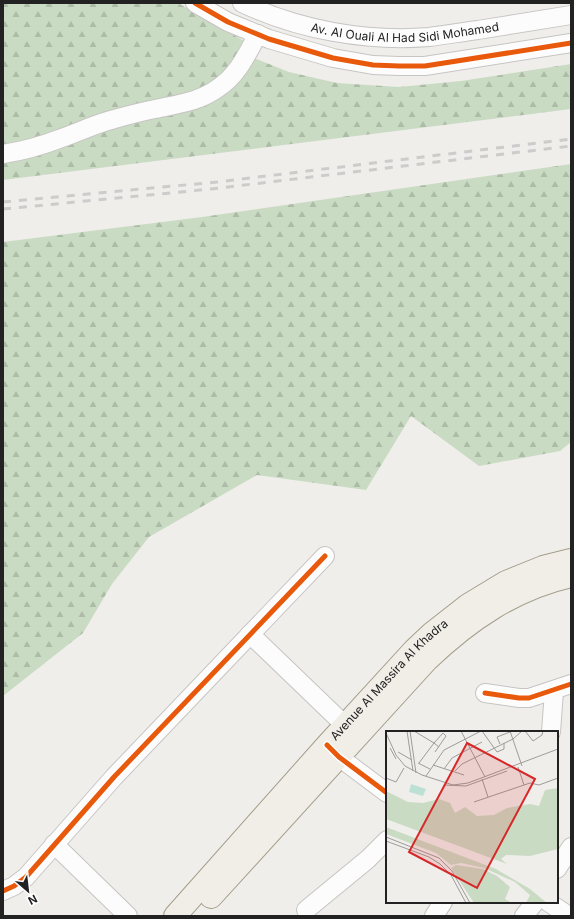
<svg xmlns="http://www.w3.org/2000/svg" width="574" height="919" font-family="Inter,sans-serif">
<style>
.forest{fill:url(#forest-firs)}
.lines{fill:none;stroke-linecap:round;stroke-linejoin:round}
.minor-casing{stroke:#c6c5c3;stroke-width:20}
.major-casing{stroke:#a49d8a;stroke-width:24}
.minor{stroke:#fdfcfc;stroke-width:18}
.major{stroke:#f1eee8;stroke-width:22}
.rail{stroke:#ccc;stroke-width:3;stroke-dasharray:8 8;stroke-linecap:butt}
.cycleway-casing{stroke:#fff;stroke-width:8}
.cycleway{stroke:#e8590c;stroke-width:5}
.labels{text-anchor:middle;stroke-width:3;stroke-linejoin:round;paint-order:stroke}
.street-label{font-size:12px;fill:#222;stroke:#fff}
.inset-road{fill:none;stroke:#9e9c9b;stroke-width:1}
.view{fill:#d62828;fill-opacity:0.15;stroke:#d62828;stroke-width:2}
.inset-edge{fill:none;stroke:#222;stroke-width:2}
</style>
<defs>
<pattern id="forest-firs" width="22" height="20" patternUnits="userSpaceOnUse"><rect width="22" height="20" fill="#cadbc3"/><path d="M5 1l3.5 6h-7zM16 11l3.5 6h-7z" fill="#adbca7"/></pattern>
</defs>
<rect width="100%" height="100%" fill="#f0eeeb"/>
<g class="forest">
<path d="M3,3h175l68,39 -15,24 -30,26 -129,35 -69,21z"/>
<path d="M254,58l35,14 48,11 62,4 62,-6 110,-17v45l-568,71v-18l115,-36 66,-15z"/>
<path d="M571,164v278l-11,9 -81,15 -68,-50 -45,74 -109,-15 -108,62 -37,47 -29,49 -80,63v-454l199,-25z"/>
</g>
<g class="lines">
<g class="minor-casing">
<g id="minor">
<path d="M195,3l33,19 41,17 64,19 40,7 26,1h26l146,-23"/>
<path id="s1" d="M242,3c57,27 125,39 187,34 17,-2 33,-5 49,-7 31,-5 62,-10 93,-15"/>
<path d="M3,154c19,-3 38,-8 56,-15 17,-6 34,-14 52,-19 14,-4 29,-8 44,-11 23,-5 44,-7 63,-21 20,-13 29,-34 40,-54"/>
<path d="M250,634l104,100"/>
<path d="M485,693l34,5h10l42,-14"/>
<path d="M551,732l3,-41"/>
<path d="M330,748l9,9 48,36"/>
<path d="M54,844l74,72"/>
<path d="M557,869l14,-22"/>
<path d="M3,891l11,-5 12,-9 88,-100 211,-221"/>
<path d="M548,902l21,14"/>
<path d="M306,910l62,-51 19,-19"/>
<path d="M434,916l9,-14"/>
<path d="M524,916l11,-14"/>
</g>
</g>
<g class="major-casing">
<g id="major">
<path d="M211,897l216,-237c42,-40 87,-71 144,-84"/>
<path id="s2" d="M175,916l152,-171 87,-95 17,-16 37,-29 38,-23 37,-15 28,-7"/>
</g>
</g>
<use href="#minor" class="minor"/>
<use href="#major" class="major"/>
<g class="rail">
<path d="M3,202l214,-20 354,-43"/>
<path d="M3,209l208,-20 360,-43"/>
</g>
<g class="cycleway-casing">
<g id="cycleway">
<path d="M195,3l33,19 41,17 64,19 40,7 26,1h26l146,-23"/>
<path d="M485,693l34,5h10l42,-14"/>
<path d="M327,745l12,12 48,36"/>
<path d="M3,891l11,-5 12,-9 88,-100 211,-221"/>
</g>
</g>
<use href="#cycleway" class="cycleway"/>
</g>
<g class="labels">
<g class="street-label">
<text dy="4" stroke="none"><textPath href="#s1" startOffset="168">Av. Al Ouali Al Had Sidi Mohamed</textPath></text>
<text dy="4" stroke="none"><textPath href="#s2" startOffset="319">Avenue Al Massira Al Khadra</textPath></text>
</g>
</g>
<g transform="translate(386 731)">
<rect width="172" height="172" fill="#f0eeeb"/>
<path d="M172,57v61l-28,7 -24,-1 -5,4 6,5 -121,-45v-28l22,11 15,1 16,-4 11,4 5,10 10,-6 12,9 17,-1 13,-7 23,-4 9,2 6,-16zM0,96l110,42 34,20 17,14h-21l4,-8 -15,-13 -31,-14 -23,-5 -10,2 -15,-12 -50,-19zM70,134l27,4 14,7 13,11 -5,12 7,4h-38l-23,-35z" fill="#cadbc3"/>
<path d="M25,53l15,5 -3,7 -14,-4z" fill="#bce1d4"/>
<path class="inset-road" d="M21,0l6,40M24,0l6,42M28,0l20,12 -15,20M75,0l24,46M96,0l15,21 7,-3v-6M124,0l12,35M139,0l8,10 9,-6 1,-4M0,2l10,22 9,11 17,9 31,10 15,-2 90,-34M114,13l-3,-7 13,-5M4,17l6,11M12,21l14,8M49,21l11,-16 -3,-3 -9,10 5,4M32,32l12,6M47,34l31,10M132,36l6,18M58,38l8,-11 30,-16M69,40l7,-7 51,-25 9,-8M40,45l18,-26 37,-19M0,47l10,4 8,-14M96,48l6,18M58,54l22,1 41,-15M88,71l56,-19 9,2 19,-7M0,106l53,21 13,13 18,32M0,110l43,16 11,7 11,11 15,28"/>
<path class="view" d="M81,12l68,36 -58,109 -68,-36z"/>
<rect width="172" height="172" class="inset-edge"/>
</g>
<rect width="574" height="919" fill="none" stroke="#222222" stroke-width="8"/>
<g transform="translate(28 891) rotate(152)" stroke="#ffffff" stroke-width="3" paint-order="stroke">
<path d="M0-3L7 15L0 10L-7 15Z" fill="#222222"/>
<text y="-6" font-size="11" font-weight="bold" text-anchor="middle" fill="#222222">N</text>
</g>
</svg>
